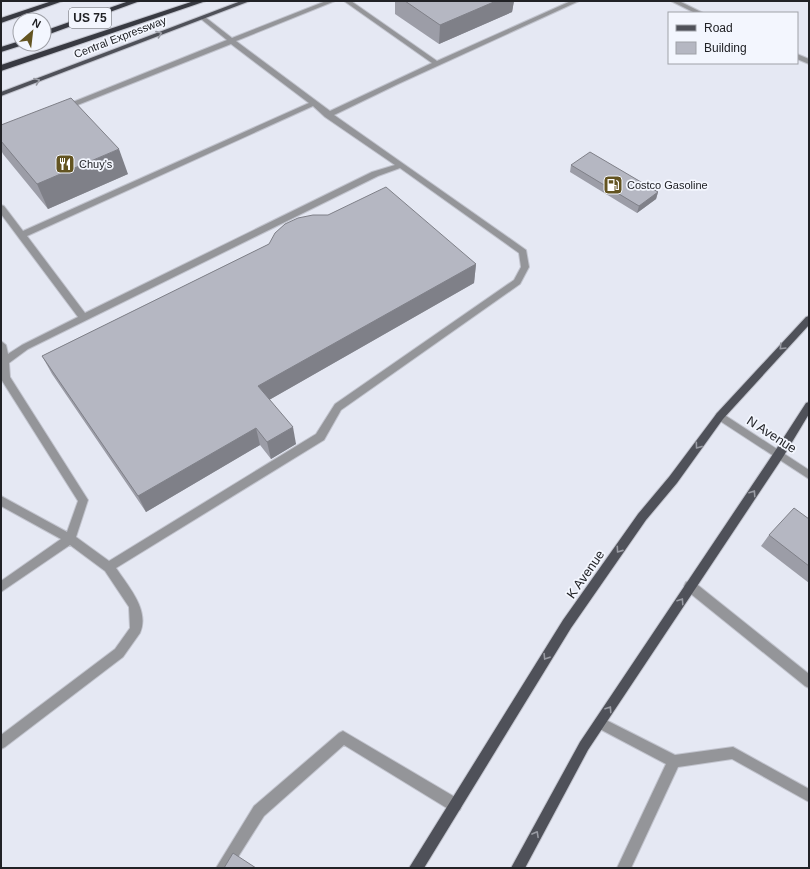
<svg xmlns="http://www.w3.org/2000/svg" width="810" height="869" font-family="Arial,sans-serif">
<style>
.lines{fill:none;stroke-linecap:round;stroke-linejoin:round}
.minor-casing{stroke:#c2c4ce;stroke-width:2}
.major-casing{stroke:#c2c4ce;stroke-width:2}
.highway-casing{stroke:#c2c4ce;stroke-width:2}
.minor{fill:#949599;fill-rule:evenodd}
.major{fill:#4f5159;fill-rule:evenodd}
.highway{fill:#383a42;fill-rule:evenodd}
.wall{fill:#9c9da7}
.shaded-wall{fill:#7f8088}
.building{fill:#b5b7c2;stroke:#7f8088}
.oneway{stroke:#999ba3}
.labels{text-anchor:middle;stroke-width:3.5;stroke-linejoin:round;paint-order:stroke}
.far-street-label{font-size:11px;fill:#212226;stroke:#f3f6fe}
.far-poi-label{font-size:11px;fill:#212226;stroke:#f3f6fe;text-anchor:start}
.shield{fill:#f3f6fe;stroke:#606267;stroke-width:1}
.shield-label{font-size:12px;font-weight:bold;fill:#212226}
.street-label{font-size:13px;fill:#212226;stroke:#f3f6fe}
</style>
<rect width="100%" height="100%" fill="#e5e8f3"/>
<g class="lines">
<g class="minor-casing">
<g id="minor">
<path d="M326,1h9l-99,40 94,70 102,-48 -88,-62h7l86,60 134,-60h8l-181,83 -64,31 192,135 3,17 -9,17 -179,126 -17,30 -208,128c12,18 34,42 24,65l-17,24 -118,90 -4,2v-14l114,-86 15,-21 -1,-21 -24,-36 -35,-26 -69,47v-11l60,-42 -60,-33v-10l66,36 11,-31 -77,-122v-38l5,4 2,9 14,-9 56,-28 -77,-103v-9l3,1 19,25 286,-128 -78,-59 -166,66h-6l-1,-2 169,-68 -26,-21v-2h4l27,21zM313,106l12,11 70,48 -23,7 -287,141 -58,-77zM400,168l119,85 2,14 -7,13 -179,124 -19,30 -207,127 -33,-24 12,-37 -78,-123 -1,-14 19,-14 350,-173z"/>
<path d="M671,1h8l24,12h-8z"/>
<path d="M797,54l12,5v5l-12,-5z"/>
<path d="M720,412l89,58v9l-92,-60 -2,-3 2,-3z"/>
<path d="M690,581l4,1 115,92v14l-4,-2 -119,-96 -2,-4 2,-4z"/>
<path d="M600,717l75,38 58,-8 76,42v13l-77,-43 -54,8 -47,101h-14l49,-104 -70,-37 -2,-4 2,-4z"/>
<path d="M343,731l117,69 2,5 -2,5 -5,2 -5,-2 -106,-65 -80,71 -33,52h-15l38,-62 85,-73z"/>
</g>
</g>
<g class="major-casing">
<g id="major">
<path d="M241,1h9l-249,95v-4z"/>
<path d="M809,316v9l-86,94 -46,64 -31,37 -75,108 -147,240h-15l154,-248 75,-106 31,-37 48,-64 89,-96z"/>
<path d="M809,402v12l-26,43 -195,293 -63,118h-14l69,-126 195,-291 31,-48z"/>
</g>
</g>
<g class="highway-casing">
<g id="highway">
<path d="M52,1h11l-62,22v-5z"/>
<path d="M129,1h11l-96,35v-5z"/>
<path d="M194,1h12l-205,70v-6z"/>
<path d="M20,41v3l3,1 -22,7v-5z"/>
</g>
</g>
<use href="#minor" class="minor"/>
<use href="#major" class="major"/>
<use href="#highway" class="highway"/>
</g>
<g class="wall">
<path d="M395,1h119l-2,11 -73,32 -44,-30z"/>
<path d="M1,125l127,49 -80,35 -45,-55 -2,-4z"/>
<path d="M571,165l87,27 -2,7 -19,14 -67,-41z"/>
<path d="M269,244l207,20 -2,19 -205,117 27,44 -25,15 -11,-14 -114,67 -94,-138 -10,-18z"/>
<path d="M809,519v64l-48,-37 8,-11z"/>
</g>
<g class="shaded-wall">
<path d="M496,1h18l-2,11 -73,32 1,-19z"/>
<path d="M119,149l9,25 -80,35 -11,-25z"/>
<path d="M658,192l-2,7 -19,14 2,-7z"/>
<path d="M476,264l-2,19 -212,121 -4,-18z"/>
<path d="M293,427l3,17 -25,15 -4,-17z"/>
<path d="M256,428l4,17 -114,67 -8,-16z"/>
</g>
<g class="building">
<path d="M405,1h91l-56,24z"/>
<path d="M71,98l48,51 -82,35 -36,-43v-16z"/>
<path d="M590,152l68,40 -19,14 -68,-41z"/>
<path d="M386,187l90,77 -218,122 35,41 -26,15 -11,-14 -118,68 -96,-140 227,-112 6,-11 10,-9 13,-6 15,-3h15z"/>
<path d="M794,508l15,11v47l-40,-31z"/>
<path d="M233,853l23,15h-32z"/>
</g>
<defs><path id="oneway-chevron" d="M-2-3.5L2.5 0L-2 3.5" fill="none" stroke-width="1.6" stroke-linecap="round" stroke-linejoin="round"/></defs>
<g class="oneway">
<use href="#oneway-chevron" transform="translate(159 34) rotate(-21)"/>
<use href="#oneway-chevron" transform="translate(37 81) rotate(-21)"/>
<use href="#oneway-chevron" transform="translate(782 347) rotate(134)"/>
<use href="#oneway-chevron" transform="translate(698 446) rotate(126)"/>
<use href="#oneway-chevron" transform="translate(753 493) rotate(-56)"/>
<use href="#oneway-chevron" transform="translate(619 550) rotate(125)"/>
<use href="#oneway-chevron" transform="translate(681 601) rotate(-56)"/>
<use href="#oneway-chevron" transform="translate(546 657) rotate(122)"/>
<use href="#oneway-chevron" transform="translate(609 709) rotate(-56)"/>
<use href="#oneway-chevron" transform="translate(536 834) rotate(-61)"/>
</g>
<defs>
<g id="restaurant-square" transform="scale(1)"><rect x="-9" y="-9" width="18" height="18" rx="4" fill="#635421" stroke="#f3f6fe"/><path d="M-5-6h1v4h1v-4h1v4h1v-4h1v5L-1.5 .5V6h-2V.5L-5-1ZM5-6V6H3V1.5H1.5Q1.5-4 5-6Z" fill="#fff"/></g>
<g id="fuel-square" transform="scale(1)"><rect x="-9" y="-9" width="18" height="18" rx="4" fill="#635421" stroke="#f3f6fe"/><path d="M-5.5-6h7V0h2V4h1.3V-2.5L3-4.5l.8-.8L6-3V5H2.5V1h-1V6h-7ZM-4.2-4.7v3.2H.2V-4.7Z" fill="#fff"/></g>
</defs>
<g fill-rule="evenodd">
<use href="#restaurant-square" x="65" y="164"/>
<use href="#fuel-square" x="613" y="185"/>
</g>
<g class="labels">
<g class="far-street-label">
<text transform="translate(120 37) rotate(-21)" y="4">Central Expressway</text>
</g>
<g class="far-poi-label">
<text x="79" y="168">Chuy's</text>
<text x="627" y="189">Costco Gasoline</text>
</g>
<rect class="shield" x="69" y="8" width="42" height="20" rx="3"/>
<g class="shield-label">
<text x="90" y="22">US 75</text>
</g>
<g class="street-label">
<text transform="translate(772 434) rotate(33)" y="5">N Avenue</text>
<text transform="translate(585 574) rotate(-55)" y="5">K Avenue</text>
</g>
</g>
<rect width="810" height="869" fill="none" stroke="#212226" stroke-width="4"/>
<rect x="668" y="12" width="130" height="52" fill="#f3f6fe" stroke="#9fa1a8"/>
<rect x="676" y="25" width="20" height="6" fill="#4f5159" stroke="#9fa1a8"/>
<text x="704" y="32" font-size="12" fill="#212226">Road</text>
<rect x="676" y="42" width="20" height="12" fill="#b5b7c2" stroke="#9fa1a8"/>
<text x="704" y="52" font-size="12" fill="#212226">Building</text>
<g transform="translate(32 32) rotate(28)"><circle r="19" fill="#f3f6fe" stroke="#9fa1a8"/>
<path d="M0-3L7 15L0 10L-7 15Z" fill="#635421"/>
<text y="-6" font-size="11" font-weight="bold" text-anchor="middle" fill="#212226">N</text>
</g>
</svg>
